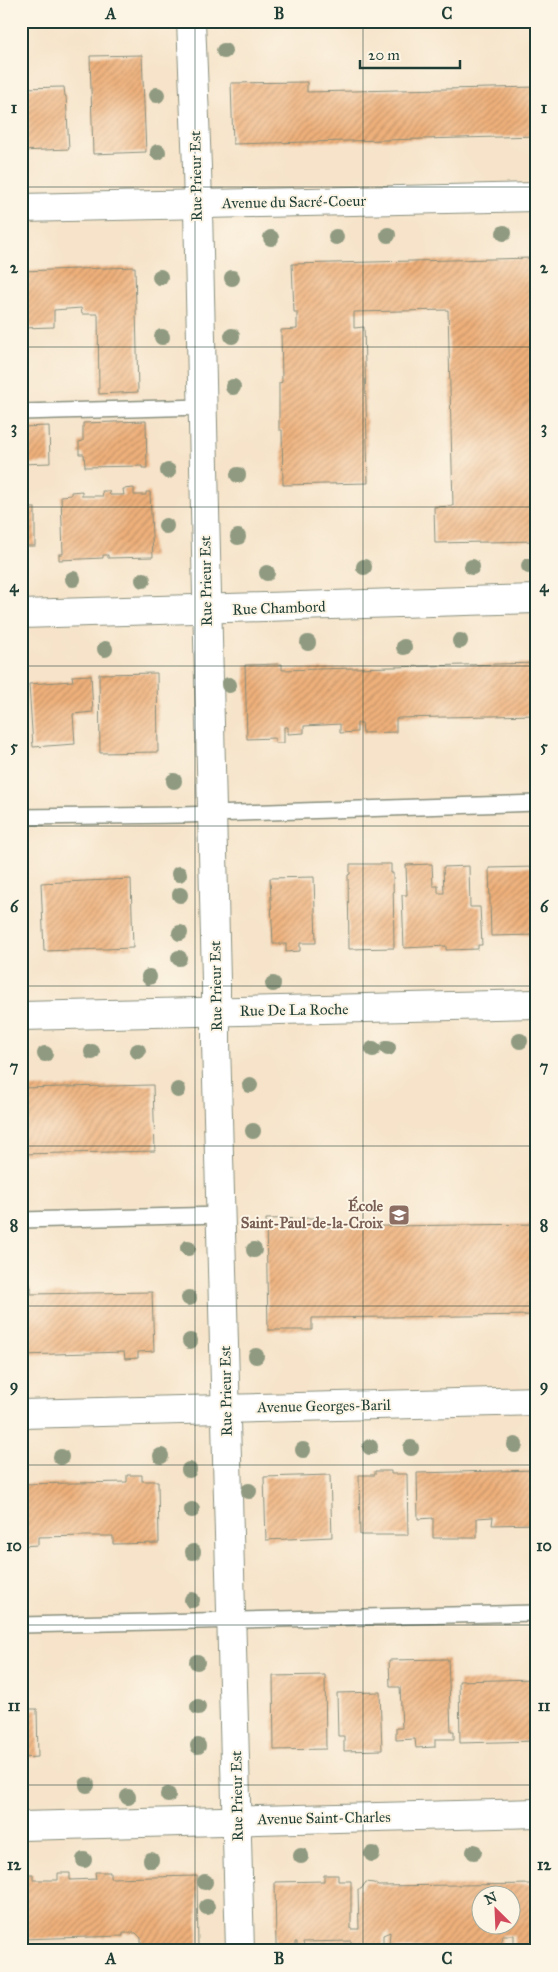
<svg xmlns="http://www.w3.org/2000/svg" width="558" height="1972" font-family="'IM FELL Great Primer',serif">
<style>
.building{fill:url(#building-hatch);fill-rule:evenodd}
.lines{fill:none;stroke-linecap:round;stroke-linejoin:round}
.lane-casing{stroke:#8a907e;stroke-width:18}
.street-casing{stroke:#8a907e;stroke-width:30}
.lane{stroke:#fff;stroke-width:15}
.street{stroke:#fff;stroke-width:28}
.tree{fill:#8f9a80}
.grid{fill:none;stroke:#1f3d34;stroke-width:1;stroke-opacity:0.55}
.labels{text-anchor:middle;stroke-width:4;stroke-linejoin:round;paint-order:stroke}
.street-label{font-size:15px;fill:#1f3d34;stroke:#fcf5e5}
.education-label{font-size:15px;font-weight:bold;fill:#785e54;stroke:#fcf5e5;text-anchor:end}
.neatline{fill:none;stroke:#1f3d34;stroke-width:2}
.grid-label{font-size:16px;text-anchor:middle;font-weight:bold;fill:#1f3d34}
</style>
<defs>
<pattern id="building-hatch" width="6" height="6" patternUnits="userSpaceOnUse" patternTransform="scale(1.25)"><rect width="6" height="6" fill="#efb17b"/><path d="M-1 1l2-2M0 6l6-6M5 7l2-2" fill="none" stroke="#c19166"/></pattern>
</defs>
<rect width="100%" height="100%" fill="#fcf5e5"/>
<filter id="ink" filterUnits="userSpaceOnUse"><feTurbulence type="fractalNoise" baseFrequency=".02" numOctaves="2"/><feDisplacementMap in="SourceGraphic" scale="10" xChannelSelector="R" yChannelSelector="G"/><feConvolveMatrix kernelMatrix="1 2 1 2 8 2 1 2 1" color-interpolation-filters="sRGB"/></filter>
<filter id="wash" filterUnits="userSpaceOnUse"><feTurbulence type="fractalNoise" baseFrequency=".0096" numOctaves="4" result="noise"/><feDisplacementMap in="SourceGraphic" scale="20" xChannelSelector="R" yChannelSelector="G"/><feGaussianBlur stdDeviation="1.12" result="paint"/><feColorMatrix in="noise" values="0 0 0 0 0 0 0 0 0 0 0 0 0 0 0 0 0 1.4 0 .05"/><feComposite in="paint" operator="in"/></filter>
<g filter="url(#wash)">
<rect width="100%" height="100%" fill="#f6e3c9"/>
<g id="blocks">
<g class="building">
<path d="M142,55l4,97 -53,2 -3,-98z"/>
<path d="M307,82v10l230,-5v49l-304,8 -2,-61z"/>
<path d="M64,87l1,9h1l3,53 -48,2v-63z"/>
<path d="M532,258l5,196v87l-102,2 -1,-36 19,-1 -5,-196 -94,2v16l10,-1 4,156 -85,2 -1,-55h-3v-47l3,-1 -1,-52 16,-1v-17h-3l-2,-48z"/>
<path d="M135,267l3,125 -39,2 -1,-80h-16l-1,-6 -27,2v17l-31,1 -2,-57z"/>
<path d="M146,421l1,47h-5v-2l-57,1 -1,-13h-5v-12l4,-1v-18z"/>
<path d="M49,426l1,37 -29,1v-37z"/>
<path d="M134,488v7h12v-3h4l3,65 -45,1v-3h-5v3l-44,2v-6h4l-2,-58 10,-1v-3l11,-1v5h21l-1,-5h7l1,4h14l-1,-6z"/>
<rect x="21" y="508" width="14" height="38"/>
<path d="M537,663v52l-139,3 -2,1v13l-33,1 -1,-10h-5v9l-17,1v-9l-17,1 -19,1v7l-16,1v-7h-4v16h-9v-5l-28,1 -2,-74 37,-1v6z"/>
<path d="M157,673l1,79 -58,1 -1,-79z"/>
<path d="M91,675l2,37 -20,2 2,30 -42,3 -4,-63 44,-3 -1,-5z"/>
<path d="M350,864h41v9h2l1,75 -45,1 -1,-74 2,-1z"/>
<path d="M432,864l1,22h5v7h6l-1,-26 26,-1 1,41h10l2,38h-4v4l-32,1v-4l-42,2 -2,-53h5l-1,-30z"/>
<path d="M537,867v68l-46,1 -2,-68z"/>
<path d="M314,877l2,66h-16v8l-14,1v-8h-13l-3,-66z"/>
<path d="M131,879l2,69 -89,3 -3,-68z"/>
<path d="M153,1085l2,66 -134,3v-66z"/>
<path d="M315,1218v9l222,-3v91l-225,3v12h-44l-2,-111z"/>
<path d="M21,1287h10v7l121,-2 2,59 -16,1v6l-13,1 -1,-7 -103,3z"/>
<path d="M537,1470v54l-45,1 1,-8 -16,1v20h-44v-20l-15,1 -1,-46z"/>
<path d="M375,1471h16v3h16l1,61h-48l-1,-60h16z"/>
<path d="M127,1475h15v6h16l1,62 -46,1v-8h-27l-48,1v8l-17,1v-62l106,-2z"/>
<path d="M330,1475l2,62 -66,3 -2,-63z"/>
<path d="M448,1659l3,72h3v8h-19v8l-19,1 -1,-9 -19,1v-12h6l-2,-41h-10l-1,-27z"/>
<path d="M325,1675l1,74 -52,1 -1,-74z"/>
<path d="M535,1679l1,62 -76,2 -1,-62z"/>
<path d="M380,1692l2,58 -38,1v-15h-6l-1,-43z"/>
<path d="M21,1709h16l1,48 -17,1z"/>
<path d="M95,1872h15v6l87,-2 1,74h-30v-6h-6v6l-21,1v-13l-5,-5h-13v3l-102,3v-65h12v6h25v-7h12v7l26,-1z"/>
<path d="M324,1875h14v6h13v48h8l-1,-40h3l5,-7 8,1 4,3 159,-2v67h-23v-16h-12l-1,12 -115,2v-3l3,-1 1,-13 -7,3v16h-32v-10l-48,1 1,4h-7v-4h-2v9h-12v-6h-7l-1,-63 49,-1zM510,1894l1,30h-31v-30z"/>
</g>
</g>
</g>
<g filter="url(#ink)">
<use href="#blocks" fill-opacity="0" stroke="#8a907e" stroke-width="1"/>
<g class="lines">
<g class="lane-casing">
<g id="lane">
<path d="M21,412l182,-5"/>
<path d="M21,817l162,-2 354,-12"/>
<path d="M21,1220l201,-5"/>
<path d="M21,1625l516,-12"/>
</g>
</g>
<g class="street-casing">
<g id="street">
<path d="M191,21l6,146 19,814v61l24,909"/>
<path d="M21,208l516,-11"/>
<path d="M21,614l516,-15"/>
<path d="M21,1016l516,-12"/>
<path d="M21,1414l516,-13"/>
<path d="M21,1826l516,-13"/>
</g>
</g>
<use href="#lane" class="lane"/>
<use href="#street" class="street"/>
</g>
<g class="tree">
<circle cx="224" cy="51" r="8"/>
<circle cx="157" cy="95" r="8"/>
<circle cx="158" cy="152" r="8"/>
<circle cx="504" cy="233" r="8"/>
<circle cx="388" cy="235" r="8"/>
<circle cx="336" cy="237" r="8"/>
<circle cx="271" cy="238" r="8"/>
<circle cx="160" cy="277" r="8"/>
<circle cx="232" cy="278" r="8"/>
<circle cx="232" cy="336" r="8"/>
<circle cx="162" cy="337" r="8"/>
<circle cx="233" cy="387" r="8"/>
<circle cx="168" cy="471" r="8"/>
<circle cx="238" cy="475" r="8"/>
<circle cx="166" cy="526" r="8"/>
<circle cx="238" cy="537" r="8"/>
<circle cx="529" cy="566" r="8"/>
<circle cx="364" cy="567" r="8"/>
<circle cx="472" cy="567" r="8"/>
<circle cx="267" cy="573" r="8"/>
<circle cx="73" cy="579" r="8"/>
<circle cx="143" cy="580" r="8"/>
<circle cx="460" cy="641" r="8"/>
<circle cx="308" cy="643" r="8"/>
<circle cx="404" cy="647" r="8"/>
<circle cx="105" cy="649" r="8"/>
<circle cx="229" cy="685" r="8"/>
<circle cx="174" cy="781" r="8"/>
<circle cx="179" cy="874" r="8"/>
<circle cx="180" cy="895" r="8"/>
<circle cx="180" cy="933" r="8"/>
<circle cx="179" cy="958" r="8"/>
<circle cx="149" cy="977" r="8"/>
<circle cx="273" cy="984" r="8"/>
<circle cx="520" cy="1041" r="8"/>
<circle cx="388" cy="1048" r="8"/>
<circle cx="373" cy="1049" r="8"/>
<circle cx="138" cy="1051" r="8"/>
<circle cx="92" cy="1052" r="8"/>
<circle cx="45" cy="1054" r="8"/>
<circle cx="250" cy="1085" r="8"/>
<circle cx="178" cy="1090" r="8"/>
<circle cx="253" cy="1131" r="8"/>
<circle cx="188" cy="1248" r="8"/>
<circle cx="254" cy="1250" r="8"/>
<circle cx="189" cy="1298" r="8"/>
<circle cx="190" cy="1341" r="8"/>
<circle cx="256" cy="1356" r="8"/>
<circle cx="515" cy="1445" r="8"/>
<circle cx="370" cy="1447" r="8"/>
<circle cx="411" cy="1448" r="8"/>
<circle cx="303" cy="1450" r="8"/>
<circle cx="161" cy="1456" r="8"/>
<circle cx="61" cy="1457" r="8"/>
<circle cx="189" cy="1470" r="8"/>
<circle cx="249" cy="1491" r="8"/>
<circle cx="192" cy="1510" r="8"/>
<circle cx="193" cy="1552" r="8"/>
<circle cx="192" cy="1600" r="8"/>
<circle cx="197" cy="1662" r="8"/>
<circle cx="198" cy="1707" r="8"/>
<circle cx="198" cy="1746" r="8"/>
<circle cx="87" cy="1785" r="8"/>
<circle cx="168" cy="1795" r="8"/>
<circle cx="128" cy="1797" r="8"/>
<circle cx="474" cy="1852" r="8"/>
<circle cx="372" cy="1854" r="8"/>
<circle cx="301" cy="1856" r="8"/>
<circle cx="84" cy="1860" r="8"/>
<circle cx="151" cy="1860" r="8"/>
<circle cx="205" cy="1882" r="8"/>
<circle cx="207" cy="1907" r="8"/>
</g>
</g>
<path class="grid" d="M195,21v1930M363,21v1930M21,187h516M21,347h516M21,507h516M21,666h516M21,826h516M21,986h516M21,1146h516M21,1306h516M21,1465h516M21,1625h516M21,1785h516"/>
<defs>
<g id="school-square" transform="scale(1.125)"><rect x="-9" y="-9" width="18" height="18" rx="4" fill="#8d6e63" stroke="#fcf5e5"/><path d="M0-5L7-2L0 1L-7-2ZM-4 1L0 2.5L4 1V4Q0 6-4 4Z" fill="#fff"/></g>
</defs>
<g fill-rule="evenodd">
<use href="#school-square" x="399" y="1215"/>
</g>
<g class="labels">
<g class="street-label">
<text transform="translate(196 176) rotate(-91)" y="5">Rue Prieur Est</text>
<text transform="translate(294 202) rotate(-1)" y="5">Avenue du Sacré-Coeur</text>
<text transform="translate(206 581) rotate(-91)" y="5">Rue Prieur Est</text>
<text transform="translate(279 608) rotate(-2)" y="5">Rue Chambord</text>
<text transform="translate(216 986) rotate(-91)" y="5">Rue Prieur Est</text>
<text transform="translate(294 1010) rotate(-1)" y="5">Rue De La Roche</text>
<text transform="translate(226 1391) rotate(-91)" y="5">Rue Prieur Est</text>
<text transform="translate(324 1406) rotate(-1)" y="5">Avenue Georges-Baril</text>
<text transform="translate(237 1796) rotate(-91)" y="5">Rue Prieur Est</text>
<text transform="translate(324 1818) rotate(-1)" y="5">Avenue Saint-Charles</text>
</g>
<g class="education-label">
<text x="383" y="1211">École<tspan x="383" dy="17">Saint-Paul-de-la-Croix</tspan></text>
</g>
</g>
<rect width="558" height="1972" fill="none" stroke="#fcf5e5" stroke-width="55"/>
<g transform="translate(496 1910) rotate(336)"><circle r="24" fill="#fcf5e5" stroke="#a4ab9e"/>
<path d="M0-4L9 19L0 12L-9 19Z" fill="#d1495b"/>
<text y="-8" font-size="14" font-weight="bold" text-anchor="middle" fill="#1f3d34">N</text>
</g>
<path d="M360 60v8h100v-8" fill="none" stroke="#1f3d34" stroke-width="2.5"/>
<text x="368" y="60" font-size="15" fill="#1f3d34" stroke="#fcf5e5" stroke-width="4" paint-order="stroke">20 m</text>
<rect x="28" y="28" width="502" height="1916" class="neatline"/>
<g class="grid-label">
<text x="111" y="19">A</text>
<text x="279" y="19">B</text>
<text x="447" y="19">C</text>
<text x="14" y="113">1</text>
<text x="544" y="113">1</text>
<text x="14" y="273">2</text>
<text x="544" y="273">2</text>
<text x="14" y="433">3</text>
<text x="544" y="433">3</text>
<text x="14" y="592">4</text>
<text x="544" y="592">4</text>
<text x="14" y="752">5</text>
<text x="544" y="752">5</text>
<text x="14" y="912">6</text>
<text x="544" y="912">6</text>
<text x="14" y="1072">7</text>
<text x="544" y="1072">7</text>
<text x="14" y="1231">8</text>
<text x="544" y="1231">8</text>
<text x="14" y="1391">9</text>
<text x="544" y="1391">9</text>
<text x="14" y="1551">10</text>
<text x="544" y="1551">10</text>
<text x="14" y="1711">11</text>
<text x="544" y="1711">11</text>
<text x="14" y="1870">12</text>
<text x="544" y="1870">12</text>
<text x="111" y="1964">A</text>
<text x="279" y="1964">B</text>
<text x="447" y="1964">C</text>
</g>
</svg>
